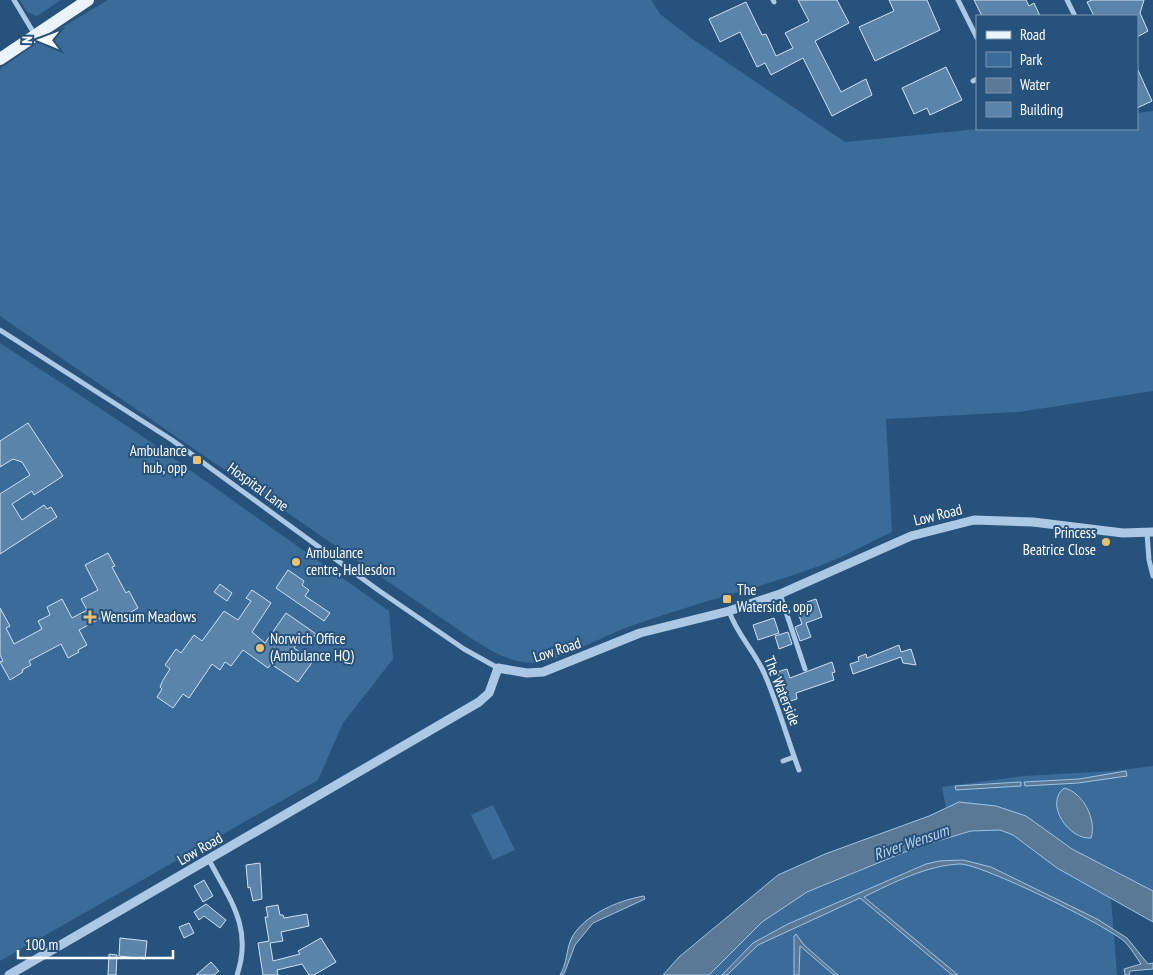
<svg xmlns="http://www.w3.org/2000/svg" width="1153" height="975" font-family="'PT Sans Narrow',sans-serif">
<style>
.green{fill:#3b6c99}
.water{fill:#5a7996;stroke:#a0c4e4}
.building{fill:#5b84ab;stroke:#cee1f3}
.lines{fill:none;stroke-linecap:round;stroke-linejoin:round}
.minor{stroke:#abc9e4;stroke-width:5}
.tertiary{stroke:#abc9e4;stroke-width:9}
.primary{stroke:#ebf3fc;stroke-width:12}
.poi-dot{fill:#ecc071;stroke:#27527c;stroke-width:2}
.labels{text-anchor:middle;stroke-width:4;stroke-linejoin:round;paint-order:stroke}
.poi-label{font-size:15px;fill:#fff;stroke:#27527c;text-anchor:start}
.street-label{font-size:15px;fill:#fff;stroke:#27527c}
.water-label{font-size:16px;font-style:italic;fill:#b6d3ec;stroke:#27527c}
</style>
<rect width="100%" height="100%" fill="#27527c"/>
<g class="green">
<path d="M20,0h41l-24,16 -10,-4z"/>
<path d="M108,0h543l9,14 31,24 154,104 134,-13h158v-16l16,-2v280l-134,21 -133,7 6,113c-24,11 -48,25 -73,34 -62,23 -126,37 -188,60 -24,8 -74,36 -96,37 -33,1 -64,-26 -91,-43l-444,-304v-247l49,-34z"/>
<path d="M0,343l139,91 250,177 4,48 -50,64 -25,57 -318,181z"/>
<path d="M1153,766v125l-81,-42 -46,-33 -51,-12 -16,-2 -13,6 -4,-21 82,-11 90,-5z"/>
<path d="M493,805l22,45 -22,10 -22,-45z"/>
<path d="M1000,830l13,5 98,64 6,76h-408l53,-53 45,-30 110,-45 54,-16z"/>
</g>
<g class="water">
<path d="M1126,771l1,5 -49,7 -53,3 -1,-4 55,-3z"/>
<path d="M1021,782v4l-65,4 -1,-4z"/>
<path d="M1064,788c19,4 33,32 27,50 -22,2 -47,-34 -27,-50z"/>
<path d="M959,802l37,4 30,10 46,33 81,42v31l-96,-54 -44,-33 -13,-5 -29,1 -54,16 -110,45 -45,30 -53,53h-46l16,-18 99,-82 47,-21 104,-38z"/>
<path d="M963,860l28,7 106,52 30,19 21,26 5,-1v6l-23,2 -1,4h-4l-1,-6 17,-5c-5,-7 -10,-16 -16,-22 -17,-16 -143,-78 -165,-78 -32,1 -68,19 -96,33l94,78h-6l-92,-77 -102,47 -31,30h-5l31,-32 35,-19 138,-60 13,-3z"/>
<path d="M644,896l1,3 -52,24 -18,22 -11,29 -4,1c6,-10 6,-19 9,-30 7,-27 49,-45 75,-49z"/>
<path d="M796,934l8,11 34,30h-4l-34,-29 -1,29h-5v-39z"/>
</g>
<g class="building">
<path d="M798,0h39l12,23 -34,18 26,51 25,-13 6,16 -40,21 -29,-58 -32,17 -6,-12 -8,4 -17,-35 -20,10 -11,-23 37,-17 16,33 4,-1 10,22 17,-8 -8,-15 24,-12z"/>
<path d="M889,0h38l13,30 -65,31 -16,-34 35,-16z"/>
<path d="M974,0h52l3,6 5,-3 6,13h-58z"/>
<path d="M1092,0h52l-4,13 8,18 -11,6v-21h-43l-7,-14z"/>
<path d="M946,67l16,33 -32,15 -3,-7 -13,6 -12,-26z"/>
<path d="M1137,68l15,33 -15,7z"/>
<path d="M28,423l35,53 -29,19 -2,-4 -20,13 10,16 22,-15 3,4 4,-2 6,10 -57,37v-60l30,-19 -8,-13 -9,-3 -13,8v-26z"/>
<path d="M108,553l7,13 -3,1 14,26 3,-2 9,17 -14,8 -2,-4 -10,6 -2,-5 -31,17 8,15 -9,5 1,2 -11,6 -7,-14 -32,17 2,4 -9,5 1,2 -13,8 -10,-18 3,-1 -3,-6v-47l10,18 -4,2 8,16 28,-15 -4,-8 12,-6 -3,-8 15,-8 10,19 15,-8 -6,-11 17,-9 -13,-25z"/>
<path d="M288,570l16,11 -2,4 7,5 -4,6 25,17 -6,8 -48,-33z"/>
<path d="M220,584l12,9 -5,8 -13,-9z"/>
<path d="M252,590l19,13 -19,29 13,11 21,-30 30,21 -5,6 -8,-5 -9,13 19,13 -15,21 -27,-18 -3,4 -25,-18 -12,16 -6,-4 -5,8 -8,-6 -23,34 -6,-4 -10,14 -16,-11 5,-8 -2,-2 3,-7 7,-11 -5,-4 11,-16 5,4 13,-18 8,6 22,-30 14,9 13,-19 -5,-3z"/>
<path d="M816,599l6,18 -16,6 5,14 -11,4 -5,-14 7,-3 -5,-14 11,-4 -1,-4z"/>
<path d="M774,618l5,15 -21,7 -5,-15z"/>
<path d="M788,632l4,12 -13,5 -4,-13z"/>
<path d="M899,645l2,7 10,-3 5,16 -13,-2 -2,-6 -48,17 -3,-10 9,-3 -1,-4 8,-3 1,4z"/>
<path d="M832,662l3,10 -3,1 2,7 -38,13 1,6 -10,3 -10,-30 10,-3 3,9z"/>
<path d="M260,863l2,36 -9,2 -3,-14 -2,1 -2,-23z"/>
<path d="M204,880l9,16 -10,6 -9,-16z"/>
<path d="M206,904l20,16 -6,8 -16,-12 -5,4 -5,-8z"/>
<path d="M278,905l2,10h3l1,3 23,-4 2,12 -28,6 2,9 -13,2 3,18 27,-7 -2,-3 23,-13 15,24 -22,13h-5l-7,-11 -25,6 1,5h-15l-5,-32 11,-2 -4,-24h3l-2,-10z"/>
<path d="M189,923l5,10 -10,5 -5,-11z"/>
<path d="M120,938l27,3 -2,18 -26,-3z"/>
<path d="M109,954l8,1 -1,20h-8z"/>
<path d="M211,962l8,9 -5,4h-18z"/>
</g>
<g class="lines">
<g class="minor">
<path d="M14,0l21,35"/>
<path d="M773,0l1,2"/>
<path d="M958,0l19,38"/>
<path d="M1067,0l8,16"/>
<path d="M973,81l4,-2"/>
<path d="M0,330l172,110 206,150 86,59 34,19"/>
<path d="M1147,533l2,27 4,16"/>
<path d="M780,594l25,75"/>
<path d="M729,611c8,24 26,40 36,64 13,30 22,63 34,95"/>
<path d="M783,761l11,-4"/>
<path d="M209,860c21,40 44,68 28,115"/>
</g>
<path class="tertiary" d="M9,975l470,-273 10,-9 9,-25 29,5 16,-1 97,-39 89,-22 51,-17 131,-58 63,-16 59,2 90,11 30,-1"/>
<path class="primary" d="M0,59l88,-59"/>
</g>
<g class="poi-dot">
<rect x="192" y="455" width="10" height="10" rx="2.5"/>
<circle cx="1106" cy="542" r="5"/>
<circle cx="296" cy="562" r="5"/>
<rect x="722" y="594" width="10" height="10" rx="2.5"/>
<path d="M87.5 609.5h5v5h5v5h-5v5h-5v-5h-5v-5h5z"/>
<circle cx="260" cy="648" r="5"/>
</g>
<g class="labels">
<g class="poi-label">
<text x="187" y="456" text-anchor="end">Ambulance<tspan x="187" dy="17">hub, opp</tspan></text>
<text x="1096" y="538" text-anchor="end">Princess<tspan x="1096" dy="17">Beatrice Close</tspan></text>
<text x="306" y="558">Ambulance<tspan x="306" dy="17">centre, Hellesdon</tspan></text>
<text x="737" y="595">The<tspan x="737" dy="17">Waterside, opp</tspan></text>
<text x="101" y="622">Wensum Meadows</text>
<text x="270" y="644">Norwich Office<tspan x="270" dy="17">(Ambulance HQ)</tspan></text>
</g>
<g class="street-label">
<text transform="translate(258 487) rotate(36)" y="5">Hospital Lane</text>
<text transform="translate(938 515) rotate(-14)" y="5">Low Road</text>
<text transform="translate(557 650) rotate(-18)" y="5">Low Road</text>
<text transform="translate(782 691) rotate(68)" y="5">The Waterside</text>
<text transform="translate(200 849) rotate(-30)" y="5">Low Road</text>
</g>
<g class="water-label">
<text transform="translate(911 842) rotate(-19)" y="6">River Wensum</text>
</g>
</g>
<rect x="976" y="15" width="162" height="115" fill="#27527c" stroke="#7d97b0"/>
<rect x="986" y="31" width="25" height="8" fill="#ebf3fc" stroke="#7d97b0"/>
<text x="1020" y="40" font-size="15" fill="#ffffff">Road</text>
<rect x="986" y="52" width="25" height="15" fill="#3b6c99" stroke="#7d97b0"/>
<text x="1020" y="65" font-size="15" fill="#ffffff">Park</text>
<rect x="986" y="78" width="25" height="15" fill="#5a7996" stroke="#7d97b0"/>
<text x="1020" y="90" font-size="15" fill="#ffffff">Water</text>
<rect x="986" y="102" width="25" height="15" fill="#5b84ab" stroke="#7d97b0"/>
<text x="1020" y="115" font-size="15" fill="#ffffff">Building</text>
<g transform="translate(40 40) rotate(271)" stroke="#27527c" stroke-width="4" paint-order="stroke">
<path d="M0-4L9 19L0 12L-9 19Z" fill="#ffffff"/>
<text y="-8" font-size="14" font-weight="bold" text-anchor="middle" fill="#ffffff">N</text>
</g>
<path d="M18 950v8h155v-8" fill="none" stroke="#ffffff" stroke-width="2.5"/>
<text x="25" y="950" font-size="15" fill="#ffffff" stroke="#27527c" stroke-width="4" paint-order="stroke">100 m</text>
</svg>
